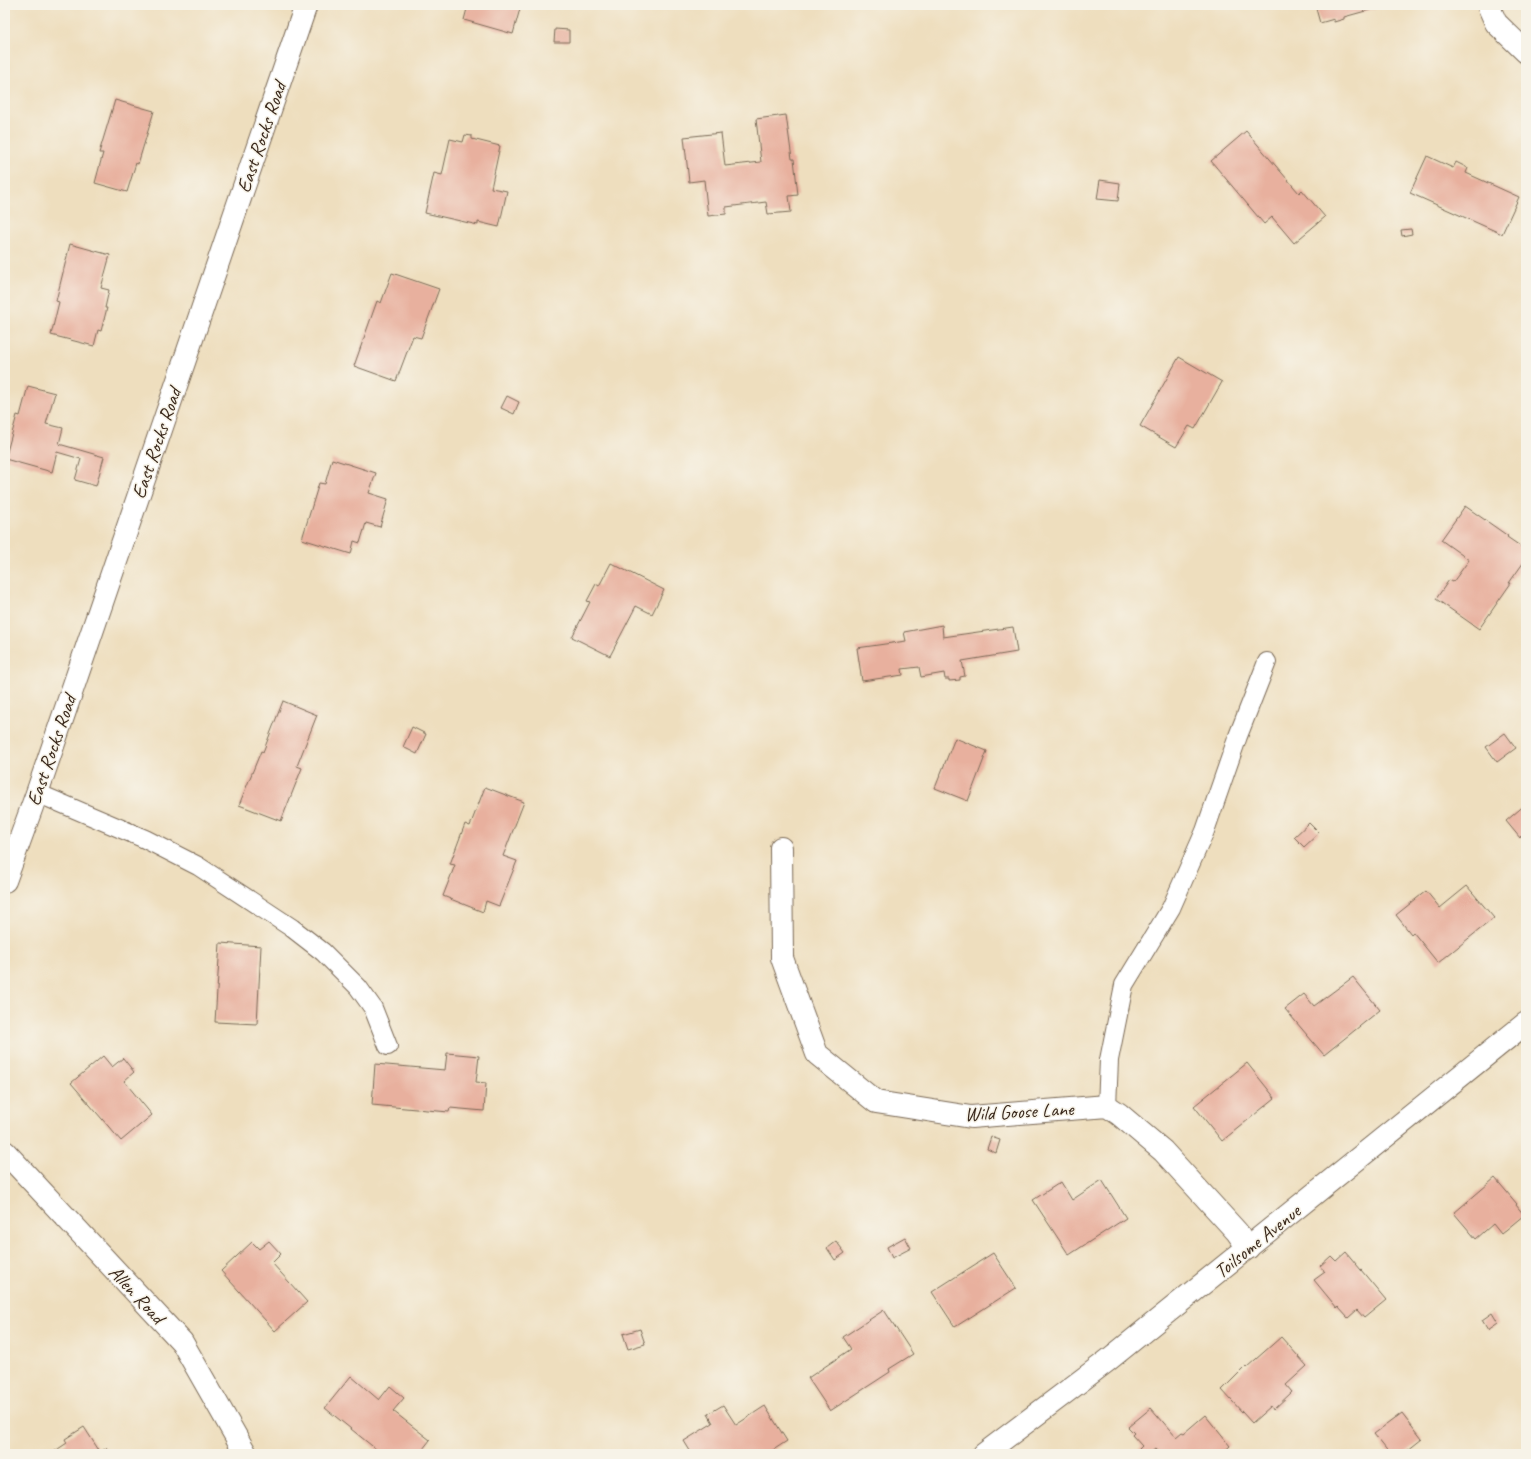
<svg xmlns="http://www.w3.org/2000/svg" width="1531" height="1459" font-family="Caveat,sans-serif">
<style>
.building{fill:#e8b09e}
.lines{fill:none;stroke-linecap:round;stroke-linejoin:round}
.lane-casing{stroke:#7a6956;stroke-width:20}
.street-casing{stroke:#7a6956;stroke-width:24}
.secondary-casing{stroke:#7a6956;stroke-width:24}
.lane{stroke:#fff;stroke-width:18}
.street{stroke:#fff;stroke-width:22}
.secondary{stroke:#fff;stroke-width:22}
.labels{text-anchor:middle;stroke-width:3;stroke-linejoin:round;paint-order:stroke}
.street-label{font-size:20px;fill:#3b2a1e;stroke:#f7f3e8}
</style>
<rect width="100%" height="100%" fill="#f7f3e8"/>
<filter id="ink" filterUnits="userSpaceOnUse"><feTurbulence type="fractalNoise" baseFrequency=".025" numOctaves="2"/><feDisplacementMap in="SourceGraphic" scale="8" xChannelSelector="R" yChannelSelector="G"/><feConvolveMatrix kernelMatrix="1 2 1 2 8 2 1 2 1" color-interpolation-filters="sRGB"/></filter>
<filter id="wash" filterUnits="userSpaceOnUse"><feTurbulence type="fractalNoise" baseFrequency=".012" numOctaves="4" result="noise"/><feDisplacementMap in="SourceGraphic" scale="16" xChannelSelector="R" yChannelSelector="G"/><feGaussianBlur stdDeviation="0.9" result="paint"/><feColorMatrix in="noise" values="0 0 0 0 0 0 0 0 0 0 0 0 0 0 0 0 0 1.4 0 .05"/><feComposite in="paint" operator="in"/></filter>
<g filter="url(#wash)">
<rect width="100%" height="100%" fill="#eedebe"/>
<g id="blocks">
<g class="building">
<path d="M468,5h53l-8,29 -49,-14z"/>
<path d="M1315,5h65v2l-36,10v2l-10,3v-3l-14,4z"/>
<path d="M555,29l14,1v12h-15z"/>
<path d="M115,100l39,11 -16,53 -2,-1 -9,29 -32,-9 8,-30h-4z"/>
<path d="M786,115l6,44h2l4,36 -9,1 2,16 -23,2 -2,-12 -40,5v7l-18,2 -4,-36 -15,2 -5,-45 37,-4 4,33 36,-4 -5,-43z"/>
<path d="M1246,131l53,62 3,-3 23,27 -31,26 -22,-26 -8,7 -53,-63z"/>
<path d="M465,135l7,1v3l28,7 -9,42 16,3 -8,36 -21,-5v3l-53,-12 9,-40 8,2 8,-36 13,3z"/>
<path d="M1427,156l26,12 3,-6 12,6 -2,5 53,24 -17,37 -92,-41z"/>
<path d="M1100,180l20,3 -2,18 -21,-2z"/>
<path d="M1411,229l1,5 -10,2 -1,-6z"/>
<path d="M70,244l40,11 -9,33 8,2 -4,18h2l-6,23 -3,-1 -4,16 -43,-11 8,-33 -3,-1z"/>
<path d="M392,273l47,16 -18,49 -8,-2 -17,45 -42,-15 23,-65 4,2z"/>
<path d="M1179,357l43,25 -27,47 -6,-3 -13,21 -36,-21z"/>
<path d="M28,386l27,7 -9,31 17,4 -4,16 45,13 -8,29 -21,-6 6,-21 -24,-7 -5,20 -47,-13 12,-44 3,1z"/>
<path d="M507,396l12,6 -5,12 -13,-6z"/>
<path d="M332,459l44,14 -7,20 19,6 -8,28 -14,-4 -6,20 -6,-2 -3,13 -49,-15 17,-56 6,1z"/>
<path d="M1465,506l43,30 -1,1 19,13v9l-17,24h2l-32,46 -43,-30 13,-19 4,2 16,-22 -28,-20z"/>
<path d="M611,563l53,27 -12,24 -16,-8 -26,50 -38,-19 18,-35 -3,-1 9,-17 3,2z"/>
<path d="M942,625l1,12 70,-10 4,25 -55,9 3,15 -5,1v3l-11,1v-2h-4l-1,-6 -23,4 -2,-10 -17,2 1,6 -41,6 -5,-33 49,-7 -2,-9z"/>
<path d="M283,701l34,14 -20,51 5,2 -21,53 -42,-16 22,-54 2,1z"/>
<path d="M412,727l14,7 -9,20 -14,-7z"/>
<path d="M1505,733l11,15 -19,14 -11,-15z"/>
<path d="M955,738l32,13 -19,50 -33,-13z"/>
<path d="M485,787l39,15 -21,54 14,5 -18,45 -13,-5 -3,11 -40,-16 12,-31 -5,-1 15,-40 5,2z"/>
<path d="M1526,804v38l-5,-6 -1,2 -14,-17z"/>
<path d="M1309,823l10,10 -15,14 -10,-10z"/>
<path d="M1467,886l27,32 -56,45 -25,-31 -2,2 -15,-19 30,-24 14,17z"/>
<path d="M220,943l41,3 -4,78 -42,-2z"/>
<path d="M1353,977l27,33 -56,45 -39,-46 19,-15 10,12z"/>
<path d="M447,1053l32,3 -3,26 10,1 -2,28 -34,-3 -1,4 -77,-7 3,-41 70,6z"/>
<path d="M103,1056l9,11 11,-9 11,14 -10,9 28,34 -31,26 -50,-58z"/>
<path d="M1247,1063l28,35 -53,43 -28,-35z"/>
<path d="M991,1137l9,3 -4,13 -9,-4z"/>
<path d="M1495,1178l22,26 -1,1 8,10 -23,19 -8,-10 -17,15 -22,-26z"/>
<path d="M1102,1180l24,38 -57,37 -36,-55 28,-18 11,18z"/>
<path d="M905,1237l6,11 -19,10 -5,-11z"/>
<path d="M269,1241l12,13 -9,9 35,39 -32,29 -54,-60 31,-29 7,7z"/>
<path d="M836,1241l9,12 -10,7 -8,-12z"/>
<path d="M1346,1252l40,48 -22,18 -7,-8 -9,8 -10,-11 -1,1 -23,-28 11,-8 -5,-6 11,-10 5,5z"/>
<path d="M993,1253l23,35 -61,39 -23,-35z"/>
<path d="M884,1310l29,44 -24,15 1,3 -60,39 -22,-33 43,-29 -8,-12z"/>
<path d="M1492,1313l6,10 -10,7 -6,-10z"/>
<path d="M640,1329l5,15 -17,5 -5,-15z"/>
<path d="M1281,1337l26,29 -21,19 6,7 -19,18 -2,-4 -19,17 -30,-33 24,-24 1,1z"/>
<path d="M351,1376l28,24 11,-14 14,12 -11,13 37,29 -11,14h-37l-57,-46z"/>
<path d="M723,1405l13,20 29,-19 22,35 -20,13h-75l-8,-13 29,-18 -5,-9z"/>
<path d="M1151,1408l25,29 6,-5 2,1 21,-18 25,31 -9,8h-23l-1,-2 -2,2h-35l-5,-5 -6,5 -1,-2 -5,2 -4,-5 3,-3 -10,-11 2,-2 -6,-6z"/>
<path d="M1402,1413l20,26 -19,15h-13l-16,-20z"/>
<path d="M84,1427l16,25 7,-4 4,6h-54l-2,-3 12,-8 -2,-4z"/>
</g>
</g>
</g>
<g filter="url(#ink)">
<use href="#blocks" fill-opacity="0" stroke="#7a6956" stroke-width="1"/>
<g class="lines">
<g class="lane-casing">
<g id="lane">
<path d="M37,793l108,46 53,27 94,62 31,24 35,35 15,21 15,38"/>
<path d="M1107,1106l2,-46 15,-75 47,-77 34,-77 33,-95 29,-74"/>
</g>
</g>
<g class="street-casing">
<g id="street">
<path d="M1488,5l8,18 30,29"/>
<path d="M781,848l1,110 35,96 59,48 95,15 136,-11 12,8 44,37 74,81 11,16"/>
<path d="M5,1152l177,190 64,112"/>
<path d="M984,1454l123,-93 419,-338"/>
</g>
</g>
<g class="secondary-casing">
<path id="secondary" d="M5,881l32,-88 269,-788"/>
</g>
<use href="#lane" class="lane"/>
<use href="#street" class="street"/>
<use href="#secondary" class="secondary"/>
</g>
</g>
<g class="labels">
<g class="street-label">
<text transform="translate(261 137) rotate(-71)" y="7">East Rocks Road</text>
<text transform="translate(156 443) rotate(-71)" y="7">East Rocks Road</text>
<text transform="translate(51 750) rotate(-71)" y="7">East Rocks Road</text>
<text transform="translate(1019 1111) rotate(-3)" y="7">Wild Goose Lane</text>
<text transform="translate(1257 1241) rotate(-39)" y="7">Toilsome Avenue</text>
<text transform="translate(137 1294) rotate(47)" y="7">Allen Road</text>
</g>
</g>
<rect width="1531" height="1459" fill="none" stroke="#f7f3e8" stroke-width="20"/>
</svg>
